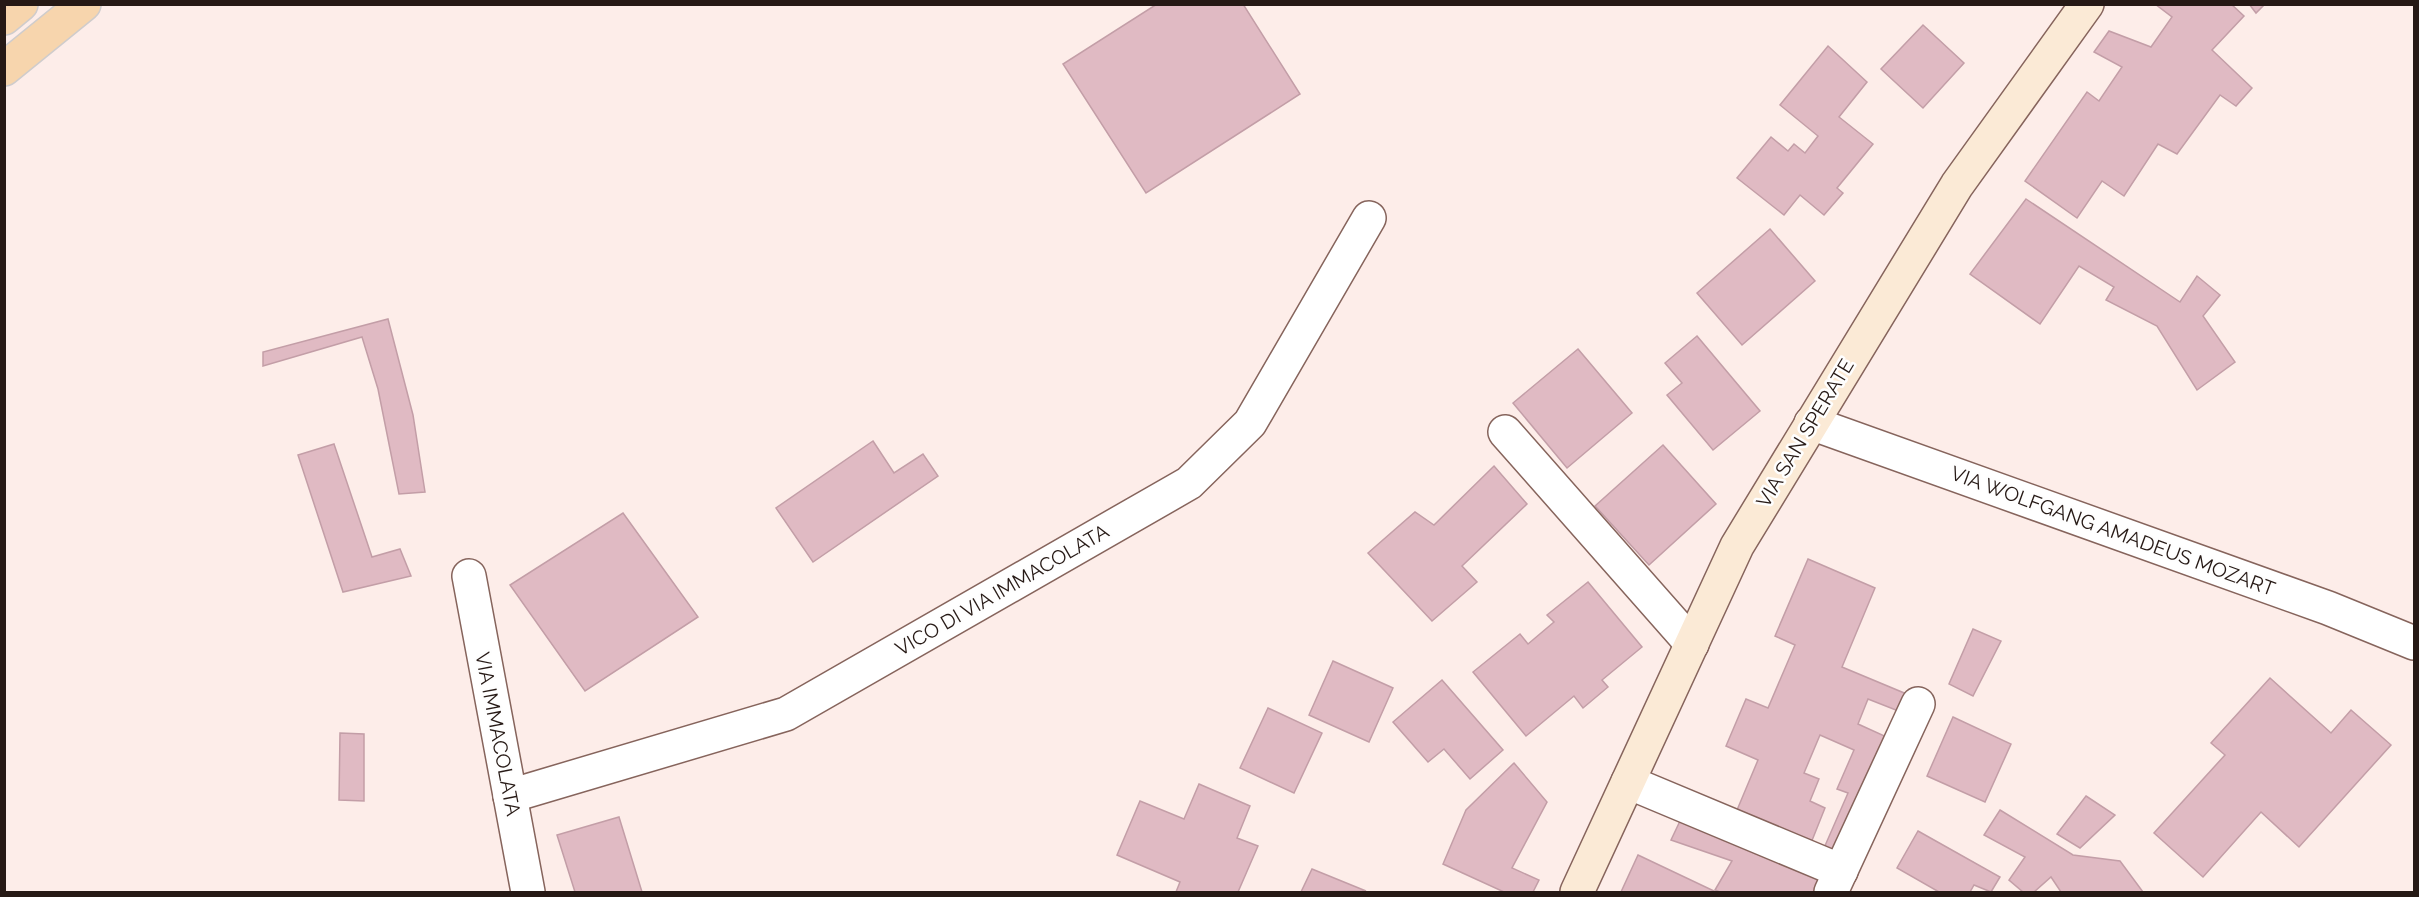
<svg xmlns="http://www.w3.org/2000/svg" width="2419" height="897" font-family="Raleway,sans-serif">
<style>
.building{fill:#e0bac3;stroke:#c39ea7;stroke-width:1.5}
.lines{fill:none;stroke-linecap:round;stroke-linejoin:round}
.street-casing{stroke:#86645c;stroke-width:36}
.secondary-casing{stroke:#86645c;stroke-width:36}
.primary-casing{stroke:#cfcccc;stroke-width:36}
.street{stroke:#fff;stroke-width:33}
.secondary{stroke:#fbead6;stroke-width:33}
.primary{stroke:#f7d5ad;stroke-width:33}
.labels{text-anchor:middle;stroke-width:5;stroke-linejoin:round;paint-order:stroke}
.street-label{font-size:20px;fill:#261915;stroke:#fefefe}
</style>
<rect width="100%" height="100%" fill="#fdede9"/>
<g class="building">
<path d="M1157,4h86l57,90 -154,99 -83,-129z"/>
<path d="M2155,4h76l13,12 -32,34 40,38 -16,18 -16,-11 -43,59 -19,-10 -34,52 -22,-15 -25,37 -52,-37 62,-89 12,9 23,-34 -28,-15 15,-21 42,16 21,-30z"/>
<path d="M2249,4h16l-9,9z"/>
<path d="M1923,25l41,38 -41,45 -42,-39z"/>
<path d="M1828,46l39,36 -28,35 34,27 -36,44 6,5 -19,22 -24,-20 -16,20 -47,-37 34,-41 17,14 6,-7 11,9 13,-17 -38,-31z"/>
<path d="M2026,199l154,103 17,-26 23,19 -17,21 32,46 -38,28 -40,-64 -51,-26 8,-13 -35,-21 -39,58 -70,-50z"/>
<path d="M1770,229l45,52 -73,64 -45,-52z"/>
<path d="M388,319l25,96 12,77 -26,2 -21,-105 -16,-52 -99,29v-14z"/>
<path d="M1697,336l63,75 -47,39 -46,-55 15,-12 -17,-20z"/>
<path d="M1578,349l54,64 -65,55 -54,-65z"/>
<path d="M873,441l21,32 29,-19 15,22 -125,86 -37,-54z"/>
<path d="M334,444l38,113 28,-8 11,27 -68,16 -45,-137z"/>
<path d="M1663,445l53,59 -67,61 -54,-59z"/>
<path d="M1494,466l33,38 -65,62 15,16 -45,39 -64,-68 47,-41 19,13z"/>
<path d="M623,513l75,104 -113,74 -75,-106z"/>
<path d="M1808,559l67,29 -33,79 67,28 -8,17 -33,-13 -10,25 31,14 -53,115 -12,-5 24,-55 -11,-4 17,-39 -34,-15 -16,38 15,6 -9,22 15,7 -14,35 -74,-33 21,-50 -32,-14 20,-47 22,9 27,-63 -20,-9z"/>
<path d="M1588,582l54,65 -40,33 6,7 -25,21 -9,-12 -48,40 -53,-64 47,-38 8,10 26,-22 -7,-7z"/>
<path d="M1973,629l28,12 -28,55 -24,-12z"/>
<path d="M1333,661l60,27 -24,54 -60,-27z"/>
<path d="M2270,678l61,55 20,-23 40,35 -92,102 -38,-35 -58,65 -49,-44 71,-78 -14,-12z"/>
<path d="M1442,680l61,70 -33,29 -26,-30 -16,13 -35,-40z"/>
<path d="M1268,708l54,25 -28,60 -54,-25z"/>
<path d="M1953,717l58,27 -26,58 -58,-26z"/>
<path d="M340,733l24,1v67l-25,-1z"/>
<path d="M1514,763l33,39 -35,66 27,12 -6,12h-29l-61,-28 23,-54z"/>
<path d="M1199,784l51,22 -13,32 21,8 -20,46h-62l4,-10 -63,-27 23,-54 44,18z"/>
<path d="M2086,796l29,19 -35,33 -23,-14z"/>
<path d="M2000,810l73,45 47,6 23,31h-82l-10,-15 -17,15h-11l-14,-12 16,-23 -41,-22z"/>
<path d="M619,817l23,75h-67l-18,-57z"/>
<path d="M1681,819l144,57 -8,16h-97l-5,-2 17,-29 -61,-21z"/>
<path d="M1918,831l82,46 -9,15 -17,-7 -4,7h-31l-42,-24z"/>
<path d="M1638,855l76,36 -1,1h-92z"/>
<path d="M1312,869l54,22 -65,1z"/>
</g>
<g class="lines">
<g class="street-casing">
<g id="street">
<path d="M1811,423l517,185 86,35"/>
<path d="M1505,432l187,212"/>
<path d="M469,576l59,316"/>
<path d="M1628,782l213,89"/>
<path d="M510,796l276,-82 403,-231 61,-60 119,-205"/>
<path d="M1831,892l87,-188"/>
</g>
</g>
<g class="secondary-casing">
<path id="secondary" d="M1577,892l160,-346 220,-361 130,-181"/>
</g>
<g class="primary-casing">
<g id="primary">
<path d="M4,18l17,-14"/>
<path d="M4,69l80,-65"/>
</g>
</g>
<use href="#street" class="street"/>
<use href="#secondary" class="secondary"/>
<use href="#primary" class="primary"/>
</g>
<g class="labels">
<g class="street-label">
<text transform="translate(1805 433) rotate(-59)" y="7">VIA SAN SPERATE</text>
<text transform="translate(2113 531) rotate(20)" y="7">VIA WOLFGANG AMADEUS MOZART</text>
<text transform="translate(1002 590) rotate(-30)" y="7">VICO DI VIA IMMACOLATA</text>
<text transform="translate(498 734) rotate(79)" y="7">VIA IMMACOLATA</text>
</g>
</g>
<rect width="2419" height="897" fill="none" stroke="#261915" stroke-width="12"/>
</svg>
